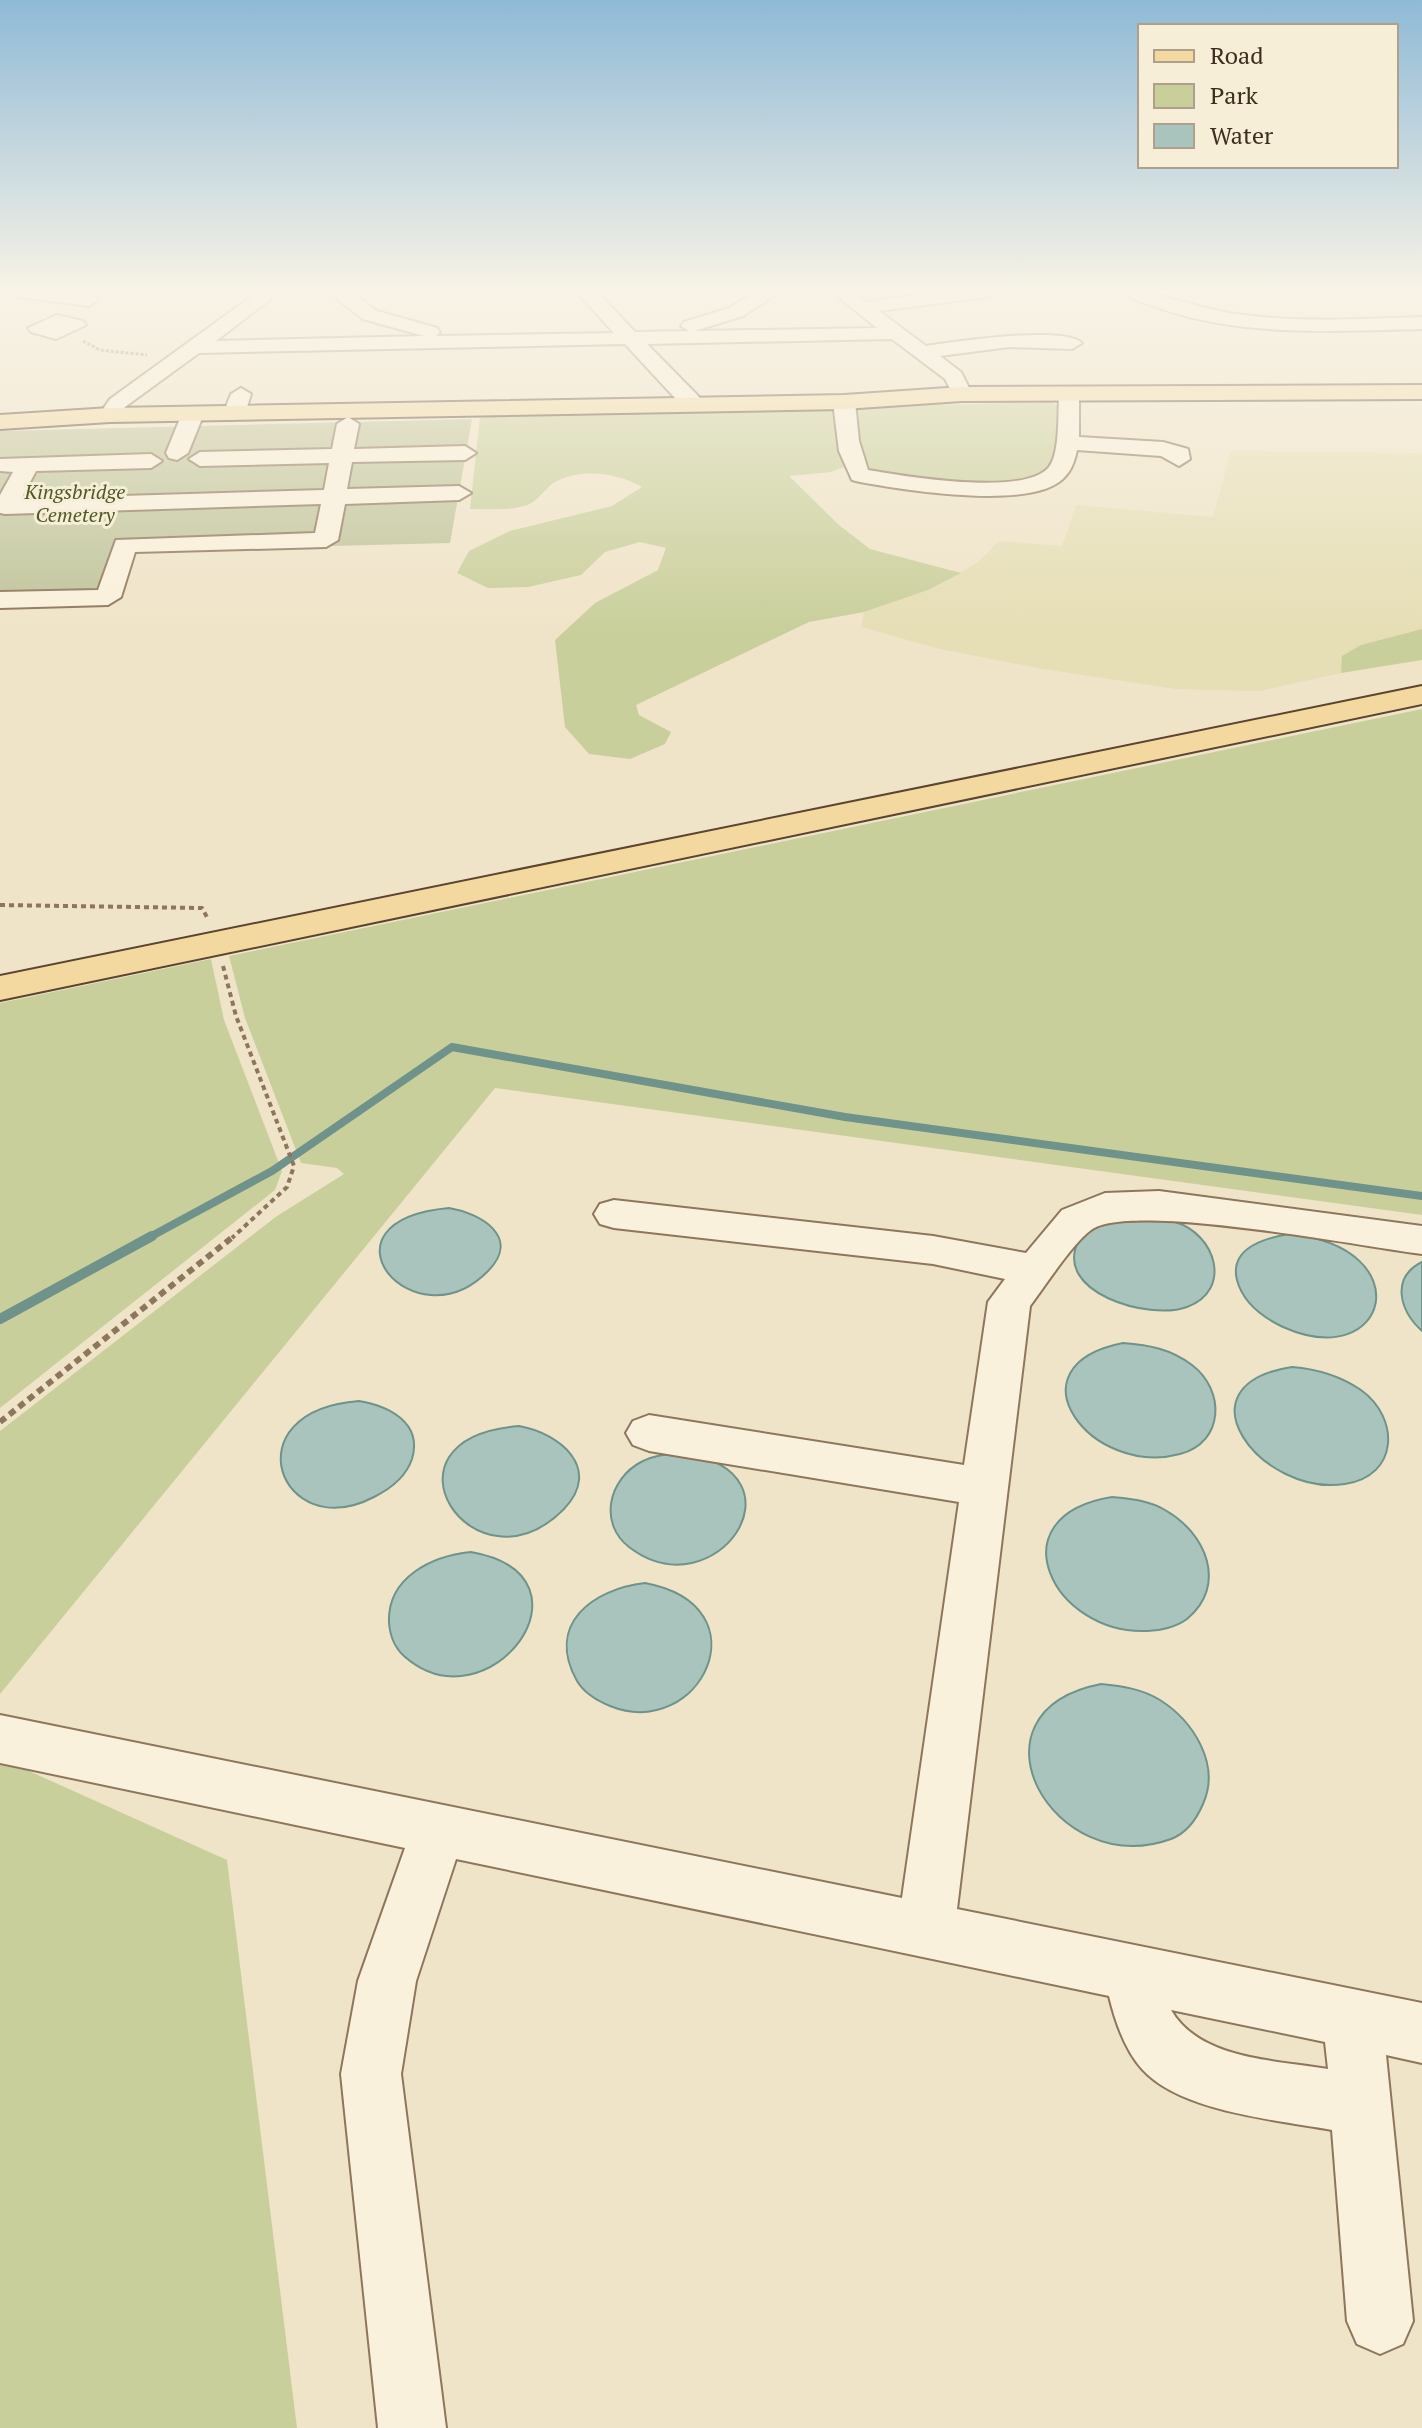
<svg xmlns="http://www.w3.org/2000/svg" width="1422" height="2428" font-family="'PT Serif',serif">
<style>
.farmland{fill:#e6deb5}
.green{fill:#c9cf9b}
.cemetery{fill:#bfc49a}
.water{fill:#a9c4bc;stroke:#6f938a;stroke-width:2}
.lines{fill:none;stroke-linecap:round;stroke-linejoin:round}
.stream-far1{stroke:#6f938a;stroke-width:8}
.stream{stroke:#6f938a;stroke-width:10}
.minor-casing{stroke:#8d765c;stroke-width:4}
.major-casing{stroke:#5b4430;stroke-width:4}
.path-far2{stroke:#8d765c;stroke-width:3;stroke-dasharray:3 2;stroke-linecap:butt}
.path-far1{stroke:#8d765c;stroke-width:4;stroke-dasharray:5 4;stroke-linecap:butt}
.path{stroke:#8d765c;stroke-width:6;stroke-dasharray:7 5;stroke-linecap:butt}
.minor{fill:#faf1dc;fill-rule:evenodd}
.major{fill:#f3d9a0;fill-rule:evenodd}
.labels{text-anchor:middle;stroke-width:6;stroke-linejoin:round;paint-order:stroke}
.far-park-label{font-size:20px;font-style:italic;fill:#4d5a26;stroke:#f7eed8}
</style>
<rect width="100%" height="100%" fill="#f0e4c8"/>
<path class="farmland" d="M1231,451l191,2v176l-61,16 -18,11 -2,17 -81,18 -84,-2 -133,-20 -103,-20 -79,-22 3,-15 64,-22 49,-27 22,-22 63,5 14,-41 137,12z"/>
<g class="green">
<path d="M1051,402l11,6c-3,16 -2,48 -13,60 -25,29 -144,12 -181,5l-20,-66z"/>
<path d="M838,407l6,60 -13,5 -42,4 50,49 31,24 91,24 -33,17 -64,22 -55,10 -173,83 3,10 32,17 -6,12 -35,15 -41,-5 -24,-27 -10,-87 40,-37 63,-33 8,-22 -26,-6 -35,10 -24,23 -53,12 -40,1 -31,-15 12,-22 41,-20 102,-25 30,-19c-24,-14 -59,-19 -85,-6 -12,6 -18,20 -30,24 -19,6 -38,4 -57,4l10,-92z"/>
<path d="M1422,629v31l-81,13 1,-17 19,-11z"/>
<path d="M1422,709v506l-927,-127 -495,606v-263l277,-215 67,-42 -7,-6 -36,-5 -56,-145 -16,-62z"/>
<path d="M211,959l13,61 58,151 -7,19 -275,218v-405z"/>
<path d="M0,1758l227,102 70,568h-297z"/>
</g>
<path class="cemetery" d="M472,419l-22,124 -319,8 -14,49 -117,4v-173z"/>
<g class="water">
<path d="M449,1208c31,5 73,29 39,63 -74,76 -180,-50 -39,-63z"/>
<path d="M1107,1217c21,1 48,-1 68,5 41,12 58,68 12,85 -38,14 -136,-15 -108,-67 5,-9 20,-17 28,-23z"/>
<path d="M1289,1234c133,13 100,140 -6,93 -21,-10 -40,-24 -46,-47 -8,-32 28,-42 52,-46z"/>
<path d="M1422,1262v69c-22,-20 -32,-53 0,-69z"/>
<path d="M1123,1343c26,2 48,6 69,22 33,25 33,77 -12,89 -89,24 -174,-88 -57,-111z"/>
<path d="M1292,1367c25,2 47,8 69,23 39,28 38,86 -16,94 -83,13 -171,-99 -53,-117z"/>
<path d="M359,1401c29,5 64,21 53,58 -6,18 -22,30 -38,38 -94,49 -145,-86 -15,-96z"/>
<path d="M519,1426c40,7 84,42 45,83 -90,91 -197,-71 -45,-83z"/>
<path d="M683,1453c129,20 32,160 -54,94 -31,-24 -20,-68 12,-85 13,-7 28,-8 42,-9z"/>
<path d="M1112,1497c18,2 36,3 53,13 41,23 63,75 22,109 -11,8 -27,12 -40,12 -94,4 -153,-115 -35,-134z"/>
<path d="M471,1552c135,24 17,179 -67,104 -9,-8 -14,-21 -15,-33 -2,-46 43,-67 82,-71z"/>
<path d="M645,1583c122,23 55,159 -35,123 -12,-5 -26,-13 -33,-25 -32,-57 16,-92 68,-98z"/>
<path d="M1101,1684c21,2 41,5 59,16 33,21 61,64 43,104 -6,14 -16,29 -32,35 -118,43 -213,-127 -70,-155z"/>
</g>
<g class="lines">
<path class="stream-far1" d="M148,1238l124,-67 180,-124 393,70 577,79"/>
<path class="stream" d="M0,1319l152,-83"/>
<g class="minor-casing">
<g id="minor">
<path d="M9,291h56l31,5 2,4 -9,6 -71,-9z"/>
<path d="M259,291h22l-65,50 208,-5 -61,-17 -36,-28h22l28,20 60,17 3,4 -4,4 178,-3 -38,-42h20l39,41 54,-1 -8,-5 3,-4 45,-14 29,-17h23l-38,25 -49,15 183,-3 -46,-37h21l14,11 76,-11h53l-9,6 -107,14 47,35c27,-4 139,-21 156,-3l-10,6 -63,-2 -69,9 21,16 11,22 -10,6 -7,-2 -10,-19 -53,-40 -245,5 55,56 3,5 -3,5h-16l-61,-66 -426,9 -74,54 -7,13h-16l-3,-5 11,-16z"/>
<path d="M1121,291c39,0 76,18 115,23 61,9 124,5 186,3v12c-91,2 -187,9 -274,-25 -9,-3 -20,-6 -27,-13z"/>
<path d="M57,315l26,6 3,4 -30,14 -25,-7 -3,-4z"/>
<path d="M241,388l10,6 -6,20 -11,6 -8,-1 -3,-5 8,-20z"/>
<path d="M1069,389l10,6v42l84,5 25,7 2,10 -11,7 -18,-10 -84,-6c-3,14 -7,24 -18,32 -37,27 -155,8 -199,0l-8,-2 -13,-29 -6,-49 11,-6 11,6 4,39 9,29c35,6 157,27 181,-3 11,-14 9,-54 10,-72z"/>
<path d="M192,410l11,6 -15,37 -11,7 -8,-2 -3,-5 15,-37z"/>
<path d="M348,417l11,7 -5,25 111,-3 11,7 -11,7 -113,2 -5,27 112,-3 12,7 -12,7 -114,4 -7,36 -12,7 -191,5 -14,45 -13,8 -108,3v-16l98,-2 18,-50 199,-7 6,-29 -316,10 -5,-1v-18l13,-23 -13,-1v-12l151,-5 11,7 -11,7 -115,3 -15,28 303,-9 5,-27 -129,3 -11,-7 11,-7 132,-3 5,-25z"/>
<path d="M1159,1191l263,35v28c-58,-7 -293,-53 -331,-24 -18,13 -46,56 -61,76l-73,603 465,94v60l-36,-8 27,266 -10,23 -23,10 -23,-10 -10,-23 -15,-191c-54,-10 -152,-18 -190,-61 -17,-19 -27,-48 -33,-73l-653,-137 -40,122 -15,93 45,354h-68l-37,-354 17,-93 47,-133 -405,-85v-48l902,183 57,-396 -310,-51 -16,-6 -7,-12 7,-12 16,-6 315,50 24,-163 17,-23 -72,-15 -319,-36 -14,-4 -6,-10 6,-10 14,-4 319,36 93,17 36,-43 43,-17zM1171,2010l154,32 3,27c-52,-9 -128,-9 -157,-59z"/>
</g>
</g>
<g class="major-casing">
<g id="major">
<path d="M1422,385v14l-460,2 -118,8 -734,13 -110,7v-14l110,-7 734,-13 118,-8z"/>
<path d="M1422,686v18l-1422,296v-24z"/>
</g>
</g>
<path class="path-far2" d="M83,341l17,9 47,5"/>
<g class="path-far1">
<path d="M0,905l202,3 6,11"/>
<path d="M223,966l13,50 58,150 -7,21 -55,51"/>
</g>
<path class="path" d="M0,1422l234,-186"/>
<use href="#minor" class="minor"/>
<use href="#major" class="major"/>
</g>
<linearGradient id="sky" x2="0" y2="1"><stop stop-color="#8fbad6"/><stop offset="0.46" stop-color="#f8f3e6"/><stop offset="1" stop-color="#f8f3e6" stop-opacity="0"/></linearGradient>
<rect width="1422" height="631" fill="url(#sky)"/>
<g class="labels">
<g class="far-park-label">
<text x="75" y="499">Kingsbridge<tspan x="75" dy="23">Cemetery</tspan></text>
</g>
</g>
<rect x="1138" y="24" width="260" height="144" fill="#f7eed8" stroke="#ada18e" stroke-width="2"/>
<rect x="1154" y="50" width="40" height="12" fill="#f3d9a0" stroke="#ada18e" stroke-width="2"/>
<text x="1210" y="64" font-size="24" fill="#3d2e20">Road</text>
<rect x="1154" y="84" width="40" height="24" fill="#c9cf9b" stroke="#ada18e" stroke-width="2"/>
<text x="1210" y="104" font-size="24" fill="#3d2e20">Park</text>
<rect x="1154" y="124" width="40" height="24" fill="#a9c4bc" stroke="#ada18e" stroke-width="2"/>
<text x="1210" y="144" font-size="24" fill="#3d2e20">Water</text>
</svg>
